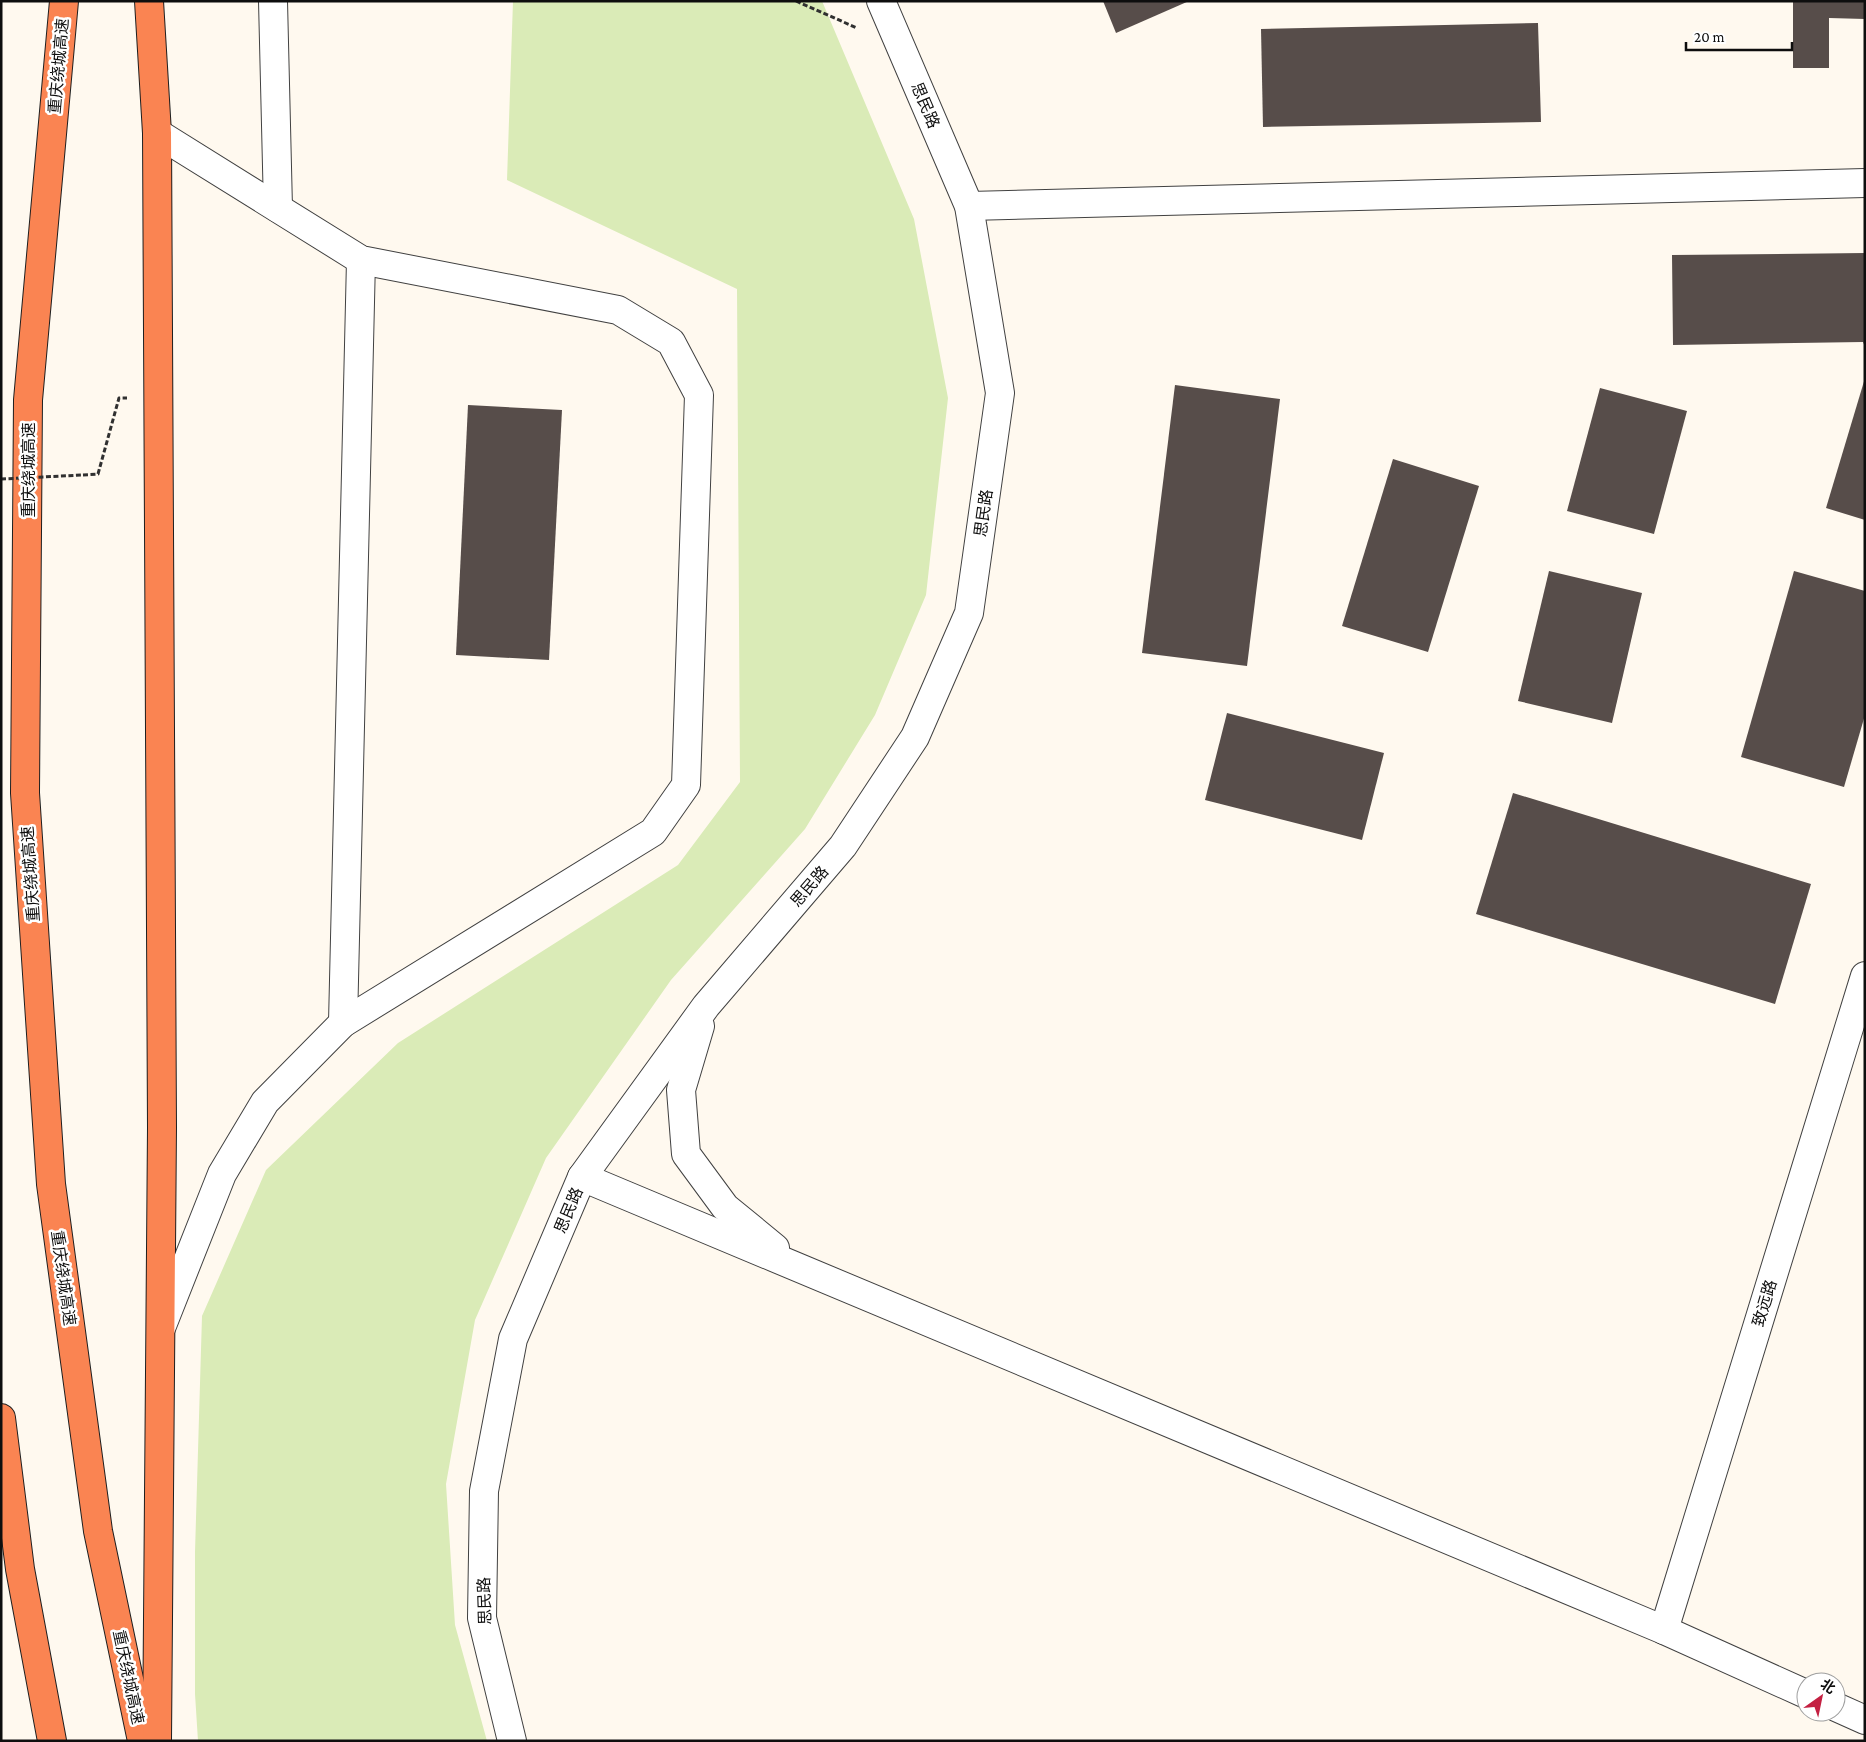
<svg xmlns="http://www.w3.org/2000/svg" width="1866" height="1742" font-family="'Crimson Pro','Noto Sans SC',serif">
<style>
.green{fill:#daebb7}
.building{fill:#574d4a}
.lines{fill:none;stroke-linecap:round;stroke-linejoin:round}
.minor-casing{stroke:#414141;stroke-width:30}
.highway-casing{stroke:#1f1f1f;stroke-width:30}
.path{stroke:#303030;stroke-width:3;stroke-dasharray:5 2.5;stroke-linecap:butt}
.minor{stroke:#fff;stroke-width:28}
.highway{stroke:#fa8452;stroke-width:28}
.path-bridge{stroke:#303030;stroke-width:3;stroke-dasharray:5 2.5;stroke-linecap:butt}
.labels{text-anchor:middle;stroke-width:5;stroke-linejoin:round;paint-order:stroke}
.street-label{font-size:16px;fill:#0e0e0e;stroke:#fff}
</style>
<rect width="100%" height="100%" fill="#fff9ef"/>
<path class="green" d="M513,1h309l92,218 34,179 -22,197 -51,120 -70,114 -134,151 -125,178 -71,162 -29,164 9,141 32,116h-289l-3,-47v-142l7,-236 64,-146 132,-127 280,-178 62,-83 -3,-493 -230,-109z"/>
<g class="building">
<path d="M1103,1h86l-73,32z"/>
<path d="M1793,1h72v18l-36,-1v50h-36z"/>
<path d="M1538,23l3,99 -278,5 -2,-98z"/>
<path d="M1865,253v94l-2,-5 -190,3 -1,-90z"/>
<path d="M1865,378v142l-39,-12z"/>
<path d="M1175,385l105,14 -33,267 -105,-13z"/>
<path d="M1600,388l87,23 -33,123 -87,-23z"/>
<path d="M468,405l94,5 -13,250 -93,-5z"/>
<path d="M1393,459l86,27 -51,166 -86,-26z"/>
<path d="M1549,571l93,22 -30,130 -94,-22z"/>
<path d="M1794,571l71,20v124l-21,72 -103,-30z"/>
<path d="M1227,713l157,40 -22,87 -157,-40z"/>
<path d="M1513,793l298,91 -36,120 -299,-90z"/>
</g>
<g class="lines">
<g class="minor-casing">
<g id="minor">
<path d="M273,1l5,207"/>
<path d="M157,133l204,127 257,50 53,32 28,53 -13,390 -33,47 -310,191 -78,79 -43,72 -61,154"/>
<path d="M969,206l896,-23"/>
<path d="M343,1023l18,-763"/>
<path d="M700,1026l-19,64 5,64 39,53 50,41"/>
<path d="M582,1177l1082,453 142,64"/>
<path d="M1664,1630l201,-654"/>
<path d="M1836,1707l29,13"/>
<path d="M512,1741l-30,-123 2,-127 29,-152 69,-162 124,-171 137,-160 72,-109 54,-124 31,-220 -31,-187 -88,-205"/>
</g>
</g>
<g class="highway-casing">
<g id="highway">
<path d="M64,1l-36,399 -3,393 26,391 47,347 44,210"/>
<path d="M149,1l8,132 5,994 -5,614"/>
<path d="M1,1418l19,151 32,172"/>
</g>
</g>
<g class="path">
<path d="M796,1l61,27"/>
<path d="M83,475l15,-1 21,-76h8"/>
</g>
<use href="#minor" class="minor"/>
<use href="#highway" class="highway"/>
<path class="path-bridge" d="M1,479l82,-4"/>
</g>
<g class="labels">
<g class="street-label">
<text transform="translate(58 66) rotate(-85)" y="6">重庆绕城高速</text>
<text transform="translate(926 105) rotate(67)" y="6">思民路</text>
<text transform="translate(28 470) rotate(-90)" y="6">重庆绕城高速</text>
<text transform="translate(983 513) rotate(-82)" y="6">思民路</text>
<text transform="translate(30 874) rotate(-94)" y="6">重庆绕城高速</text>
<text transform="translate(809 886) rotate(-49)" y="6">思民路</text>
<text transform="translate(568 1210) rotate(-67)" y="6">思民路</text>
<text transform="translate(64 1278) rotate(82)" y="6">重庆绕城高速</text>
<text transform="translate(1764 1303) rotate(-73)" y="6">致远路</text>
<text transform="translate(484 1601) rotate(-92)" y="6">思民路</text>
<text transform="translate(129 1677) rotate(78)" y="6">重庆绕城高速</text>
</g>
</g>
<rect width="1866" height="1742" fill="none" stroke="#0e0e0e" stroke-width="5"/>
<g transform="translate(1821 1697) rotate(33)"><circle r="24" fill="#ffffff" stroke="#9f9f9f"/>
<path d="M0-4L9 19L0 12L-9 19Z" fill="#c42042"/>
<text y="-8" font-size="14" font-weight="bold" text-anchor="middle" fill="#0e0e0e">北</text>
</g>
<path d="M1686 42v8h106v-8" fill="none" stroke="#0e0e0e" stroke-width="2.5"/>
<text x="1694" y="42" font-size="15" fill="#0e0e0e" stroke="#ffffff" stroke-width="4" paint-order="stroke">20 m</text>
</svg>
